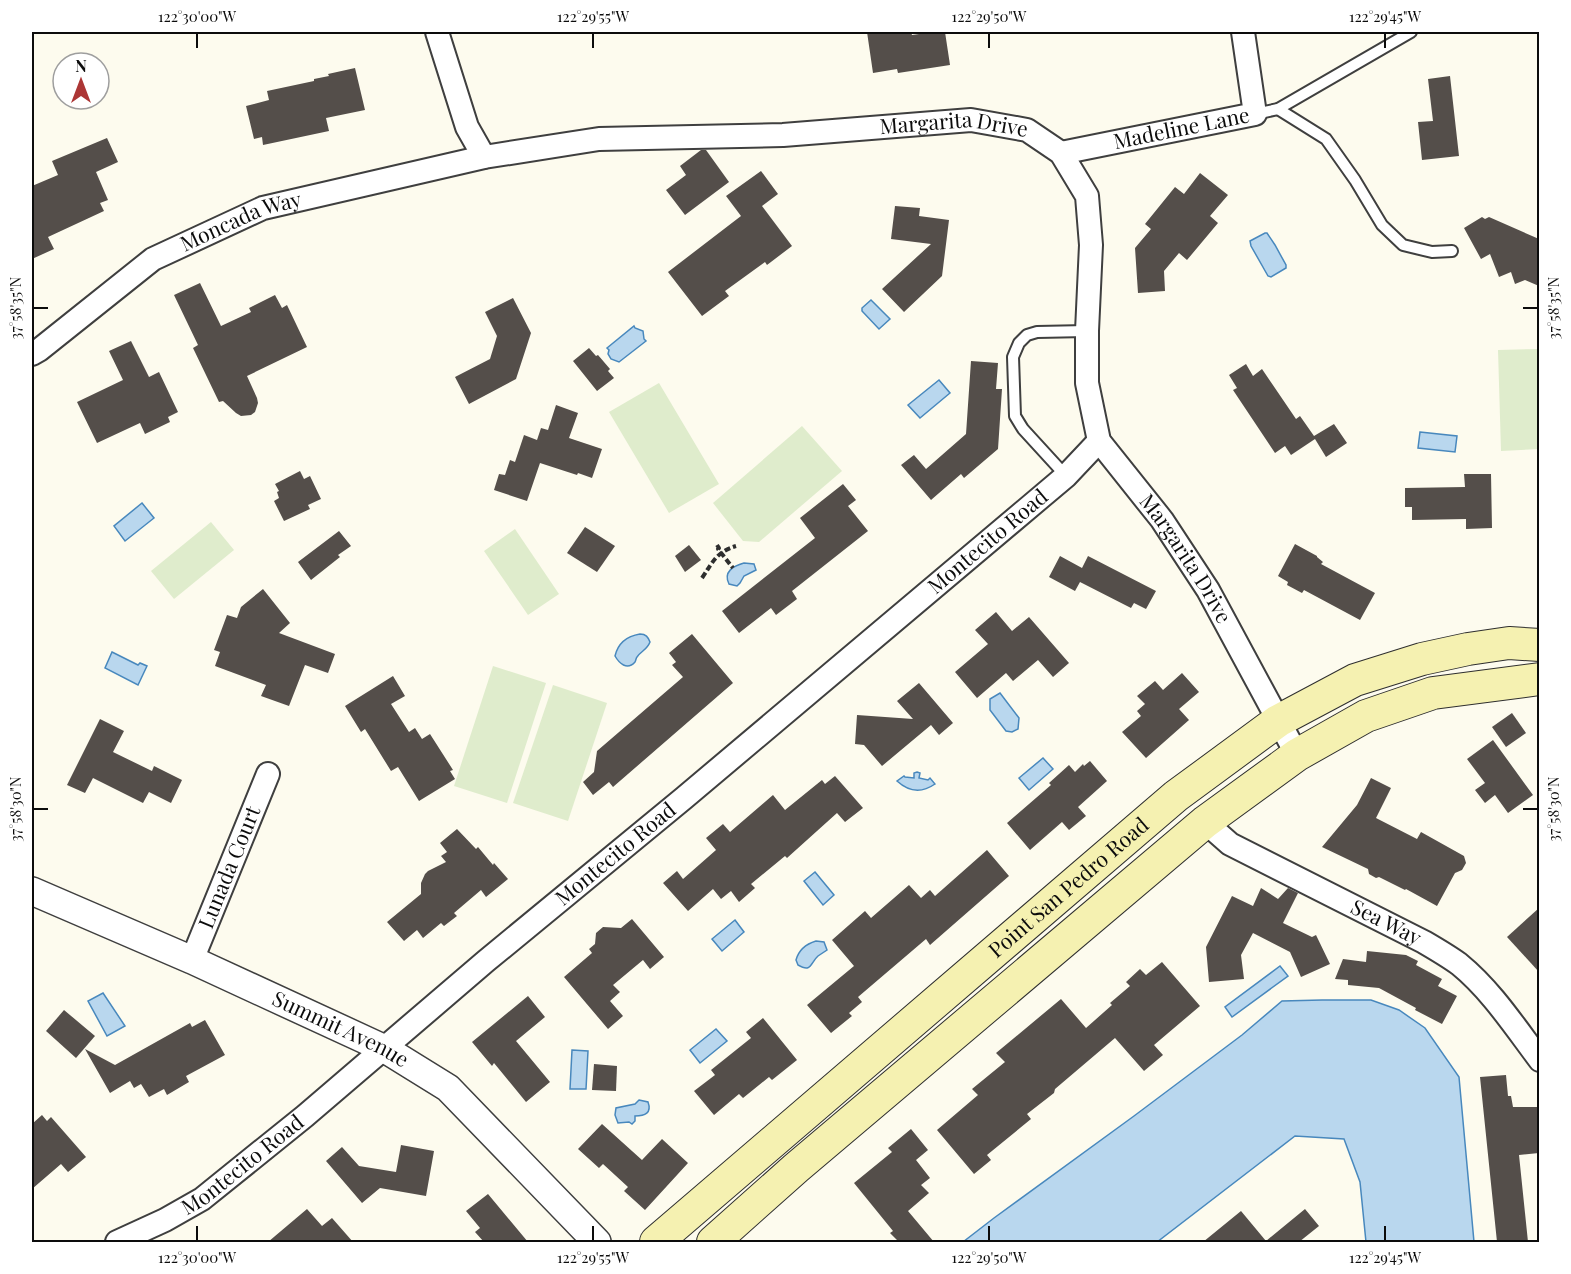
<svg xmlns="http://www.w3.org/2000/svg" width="1571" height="1274" font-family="'Playfair Display',serif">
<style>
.pitch{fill:#dfeccc}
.water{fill:#b9d7ee;stroke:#4888bd;stroke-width:1.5}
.building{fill:#544e4a}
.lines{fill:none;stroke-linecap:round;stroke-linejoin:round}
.service-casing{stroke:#3f3f3f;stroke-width:14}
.minor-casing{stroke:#3f3f3f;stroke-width:26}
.tertiary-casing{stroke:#3f3f3f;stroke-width:30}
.secondary-casing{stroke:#2e2e2e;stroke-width:34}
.path{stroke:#2e2e2e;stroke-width:4;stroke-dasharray:6 3;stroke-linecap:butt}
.service{stroke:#fff;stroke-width:10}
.minor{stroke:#fff;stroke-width:22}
.tertiary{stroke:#fff;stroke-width:27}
.secondary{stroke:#f5f1b1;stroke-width:32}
.ticks{fill:none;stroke:#0c0c0c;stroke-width:2}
.labels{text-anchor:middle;stroke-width:6;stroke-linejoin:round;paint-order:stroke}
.street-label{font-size:21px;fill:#0c0c0c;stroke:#fff}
.neatline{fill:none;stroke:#0c0c0c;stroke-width:2}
.ticks-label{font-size:15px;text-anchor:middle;fill:#0c0c0c}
</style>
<rect width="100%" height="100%" fill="#fdfbee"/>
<g class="pitch">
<path d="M1539,349v100l-38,2 -3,-101z"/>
<path d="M659,383l60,101 -50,29 -60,-101z"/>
<path d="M802,426l40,45 -83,71 -16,-1 -30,-38z"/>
<path d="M211,522l23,28 -60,49 -23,-28z"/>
<path d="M515,529l44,65 -31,21 -44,-64z"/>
<path d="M493,666l53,17 -39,120 -53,-17z"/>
<path d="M553,685l54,18 -39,118 -55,-18z"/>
</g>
<g class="water">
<path d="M1265,233h2l8,12 11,20v3l-15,9 -3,-1 -17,-30 -1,-5z"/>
<path d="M871,300l19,19 -11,10 -17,-18v-3z"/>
<path d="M634,326l1,2 8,3 1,8 2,2 -27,21 -8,-3 -3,-5 1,-4 -2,-2z"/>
<path d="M939,380l11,13 -30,25 -12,-13z"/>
<path d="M1420,432l37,4 -2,16 -37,-4z"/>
<path d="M142,503l12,15 -29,23 -11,-15z"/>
<path d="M744,563l10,1 2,6 -12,6 -4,7 -3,3 -8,-2c-6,-12 4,-18 15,-21z"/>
<path d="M640,634c6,0 8,3 10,8 -3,8 -9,9 -13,15 -1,1 -1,3 -2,5 -8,9 -16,1 -20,-6 3,-13 13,-20 25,-22z"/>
<path d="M112,652l26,13 2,-2 7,3 -9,19 -33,-17z"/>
<path d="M1000,693l19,25 -1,11 -6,3 -6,-1 -16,-21v-11z"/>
<path d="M1043,758l10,11 -24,21 -10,-12z"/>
<path d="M917,772l3,1 -1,5 9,2 2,-2 5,6c-13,9 -26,8 -38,-3l7,-5 1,1 9,1v-5z"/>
<path d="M815,872l19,23 -11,10 -19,-24z"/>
<path d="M735,920l9,12 -22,19 -10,-12z"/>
<path d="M816,941l8,1 3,8c-3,2 -6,4 -9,6 -8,7 -6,17 -20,9l-2,-5c3,-11 10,-16 20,-19z"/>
<path d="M1280,966l8,10 -56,41 -7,-10z"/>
<path d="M103,993l22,33 -18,10 -19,-35z"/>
<path d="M1322,1000h49l28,10 26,18 34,49 15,165h-108l-6,-60 -16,-43 -49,-3 -138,106h-194l31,-24 140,-102 108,-81 40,-34z"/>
<path d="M716,1029l11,12 -27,22 -10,-13z"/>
<path d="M572,1050l16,1 -2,38h-16z"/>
<path d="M639,1100l9,2c4,11 -3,14 -13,14v5l-3,3 -3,-2 -11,1 -3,-8 1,-7 19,-4z"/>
</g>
<g class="building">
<path d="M867,32h44l1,3 21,-3h12l5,33 -52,8 -1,-4 -24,4z"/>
<path d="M355,68l10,42 -39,8 3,13 -66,14 -1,-8 -8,2 -8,-33 23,-6 -2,-9 47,-10v-2l15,-3 -1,-2z"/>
<path d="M1450,76l9,80 -37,4 -4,-38 15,-1 -5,-42z"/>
<path d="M107,138l11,24 -22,10 12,28 -8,3 4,8 -56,26 6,12 -22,10v-73l26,-11 -6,-14z"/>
<path d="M701,150h5l23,32 -44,33 -19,-25 20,-15 -6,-9z"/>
<path d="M761,171l17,23 -16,12 30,40 -25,19 -2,-3 -40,29 4,5 -27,20 -34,-44 73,-56 -15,-20z"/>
<path d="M1200,173l28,22 -18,21 8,7 -31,37 -8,-7 -15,18 1,20 -27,2 -3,-45 16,-19 -6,-5 30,-37 9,7z"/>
<path d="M895,206l25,2 -1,8 30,4 -7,56 -38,36 -22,-23 49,-45 -40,-5z"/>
<path d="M1482,217l3,2 4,-2 50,22v47l-14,-6 -10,4 -4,-12 -12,5 -9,-23 -9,5 -17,-31z"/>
<path d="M200,283l21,43 30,-14 -2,-4 26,-13 7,13 5,-3 20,42 -60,29 10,22 1,5 -3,9 -4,3 -10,1 -5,-3 -13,-12 -4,1 -26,-54 5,-3 -24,-50z"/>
<path d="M513,298l18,35 -15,46 -47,25 -14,-27 35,-18 7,-23 -12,-24z"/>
<path d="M131,341l18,36 10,-5 19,40 -10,5 2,5 -25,12 -5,-11 -43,20 -20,-41 46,-22 -14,-29z"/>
<path d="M589,348l7,8 2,-1 12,14 -2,2 6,7 -17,13 -24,-30z"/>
<path d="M971,361l27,2 -2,26h6l-4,60 -34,29 -3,-4 -30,26 -30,-35 13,-10 12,14 40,-35z"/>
<path d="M1246,364l7,12 9,-7 34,50 4,-3 14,20 20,-12 13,19 -21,14 -11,-18 -24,16 -6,-9 -10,7 -42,-63 4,-2 -8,-13z"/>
<path d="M556,405l22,8 -9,25 33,11 -10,29 -14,-5 -1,2 -37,-12 -13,38 -33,-11 5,-16 6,1 5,-15 5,2 9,-27 13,5 4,-12 7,2z"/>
<path d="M300,471l4,8 6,-3 11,23 -13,6 2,4 -26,12 -10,-20 5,-3 -2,-6 2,-1 -4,-7z"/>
<path d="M1464,474h27l1,54 -26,1v-10l-54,1v-13h-7v-19l60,-1z"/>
<path d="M843,484l13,16 -8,6 20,25 -76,60 5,8 -21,16 -5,-7 -32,25 -17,-22 93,-73 -15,-20z"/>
<path d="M585,527l30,19 -18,26 -30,-19z"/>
<path d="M339,531l12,15 -13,9 2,2 -29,23 -13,-18z"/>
<path d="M1295,544l22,12v1l6,5 -2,2 54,29 -15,27 -56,-30 -2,3 -15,-8 1,-3 -10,-6z"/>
<path d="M689,545l12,15 -16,12 -10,-16z"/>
<path d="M1060,556l22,12 6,-12 68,35 -10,18 -12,-6 -3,5 -51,-26 -5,9 -26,-14z"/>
<path d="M263,589l27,34 -11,10 56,21 -7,19 -23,-8 -16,41 -28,-10 5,-11 -51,-19 5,-14 -6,-2 13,-35 10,3 4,-11z"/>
<path d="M996,612l16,19 17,-14 40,46 -16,14 -15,-17 -25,21 -7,-8 -29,25 -22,-26 33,-28 -13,-14z"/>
<path d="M692,634l41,49 -120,104 -4,-5 -16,13 -10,-13 11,-10 3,-21 86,-74 -11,-12 4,-3 -7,-9z"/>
<path d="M1182,673l17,19 -20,17 10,11 -43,38 -24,-26 19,-16 -4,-5 8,-7 -8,-8 18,-15 8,9z"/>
<path d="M393,676l12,20 -14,8 18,28 6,-4 7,11 8,-5 23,36 -3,1 5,8 -36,22 -21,-34 -7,4 -26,-42 -4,3 -16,-26z"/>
<path d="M919,683l34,40 -14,12 -8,-10 -49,41 -18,-21 -9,-1 2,-29 56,4 -16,-18z"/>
<path d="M1512,713l14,20 -20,14 -14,-20z"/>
<path d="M100,719l24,12 -11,21 39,19 2,-5 28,14 -11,23 -22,-11 -6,11 -50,-25 -8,15 -18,-8z"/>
<path d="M1493,740l40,55 -25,18 -13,-18 -10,8 -10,-13 10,-7 -18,-24z"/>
<path d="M1090,761l17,20 -29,26 8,9 -17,14 -7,-8 -32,28 -23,-27 44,-38 -2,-2 20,-18 6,7 8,-8 1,2z"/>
<path d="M835,776l28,32 -18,14 -8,-9 -50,45 -2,-2 -34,28 4,4 -16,14 -8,-11 -10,8 -8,-10 -25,22 -25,-28 14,-12 6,8 33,-29 -10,-12 17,-14 7,8 43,-37 12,15 37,-30 3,4z"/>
<path d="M1371,778l20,10 -15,30 41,21 4,-7 43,24 2,7 -4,7 -7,3 -18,33 -31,-17 -1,1 -26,-13 -3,1 -7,-4 -1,-5 -46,-22 35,-42z"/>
<path d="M457,829l19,20 2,-2 15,18 1,-2 14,16 -22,18 -5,-7 -27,23 3,3 -13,10 -3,-3 -18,15 -6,-8 -13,11 -17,-19 34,-28v-11l4,-9 3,-3 18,-9 -5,-6 6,-4 -7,-9z"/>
<path d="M987,850l22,26 -79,69 -4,-6 -68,58 4,5 -13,11 3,3 -21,17 -24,-28 47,-39 -22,-26 33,-29 6,7 38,-33 12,13 9,-8 5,6z"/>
<path d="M1261,888l17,11 10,-11 10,5 -15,30 29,14 4,-2 14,29 -29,13 -11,-25 -37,-19 -12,22 3,24 -35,3 -3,-35 26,-51 21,10z"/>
<path d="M1539,908v64l-32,-35z"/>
<path d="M632,919l32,38 -14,12 -7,-9 -30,25 7,7 -10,9 13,15 -15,13 -44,-52 28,-24 -3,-4 6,-5 1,-11 7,-6 18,1z"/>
<path d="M1367,951l39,4 12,6 -2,4 26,14 -4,7 19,10 -15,28 -27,-14 1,-2 -37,-20 -31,-3v-5l-13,-1 8,-20 23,3z"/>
<path d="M1162,962l38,44 -46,39 9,10 -19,16 -29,-33 -60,51 -1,4 -27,21 4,5 -44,36 4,5 -17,14 -37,-44 41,-35 -6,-6 33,-27 -9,-9 65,-54 25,29 26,-23 -2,-2 20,-17 -4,-4 14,-13 6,6z"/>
<path d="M528,996l17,21 -29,24 34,41 -24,20 -32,-39 -2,3 -20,-24z"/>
<path d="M64,1010l31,26 -19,22 -30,-27z"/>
<path d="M763,1018l34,42 -25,20 -3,-3 -26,21 -4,-4 -25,21 -20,-24 21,-16 -4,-5 40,-32 -5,-6z"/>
<path d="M205,1020l20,35 -39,21 3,6 -22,13 -3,-6 -15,8 -8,-13 -7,4 -4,-7 -20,12 -25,-44 30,16 75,-42 2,4z"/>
<path d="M594,1064l23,2 -1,25 -24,-1z"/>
<path d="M1506,1075l2,21h3l2,11h24l1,18h1v28l-20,2 9,87h-31l-17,-165z"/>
<path d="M42,1115l5,6 4,-4 35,40 -18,15 -7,-8 -29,25v-65z"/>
<path d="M602,1124l40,36 20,-21 26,24 -43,47 -21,-19 4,-4 -25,-23 -4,4 -21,-19z"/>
<path d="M911,1129l17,21 -12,10 14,18 -9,7 8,8 -21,18 26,31h-35l-9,-9 3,-2 -39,-48 38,-31 -4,-4z"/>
<path d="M401,1145l33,6 -8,45 -46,-8 -18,15 -36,-42 16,-14 17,19 37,6z"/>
<path d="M488,1194l40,48h-44l-9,-10 5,-4 -14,-17z"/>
<path d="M307,1209l15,17 10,-8 21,24h-85z"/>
<path d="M1305,1209l14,17 -20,16h-96l38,-31 25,30z"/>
</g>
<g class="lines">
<g class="service-casing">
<g id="service">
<path d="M1278,109l48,30 29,41 27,45 21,20 29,7 20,-1"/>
<path d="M1255,114l23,-5 133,-77"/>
<path d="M1066,476l-43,-47 -8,-13 -2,-59 6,-14 8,-8 10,-3 50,-1"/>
</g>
</g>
<g class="minor-casing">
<g id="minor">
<path d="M437,32l30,95 17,30"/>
<path id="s1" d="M1061,153l194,-39 -12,-82"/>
<path id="s2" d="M32,354l7,-4 114,-91 110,-51 221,-51 115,-18 184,-4 188,-15 56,10 34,23 26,43 4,49 -4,86v52l12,58 63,79 46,70 89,165"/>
<path id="s3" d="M1205,822l25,22 194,98c12,7 24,14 35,22 32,26 56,63 81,96"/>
<path id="s4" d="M192,960l76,-186"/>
<path id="s5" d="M117,1242l48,-22 37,-21 103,-83 181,-155 198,-163 382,-322 33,-35"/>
</g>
</g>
<g class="tertiary-casing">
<g id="tertiary">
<path id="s6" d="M32,891l160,69 193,89 63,39 149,154"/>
</g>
</g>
<g class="secondary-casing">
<g id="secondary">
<path id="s7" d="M656,1242l520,-446 102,-75 77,-41 67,-21 46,-10 41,-6 31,2"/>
<path d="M713,1242l83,-74 409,-346 92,-67 69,-39 67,-23 107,-14"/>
</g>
</g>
<g class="path">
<path d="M717,545l2,3 -1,1 15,19"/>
<path d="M702,578c11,-16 14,-26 34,-32"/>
</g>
<use href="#service" class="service"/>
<use href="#minor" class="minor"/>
<use href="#tertiary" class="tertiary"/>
<use href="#secondary" class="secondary"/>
</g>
<path class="ticks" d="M197,33v15M593,33v15M989,33v15M1385,33v15M33,308h15M1523,308h15M33,809h15M1523,809h15M197,1226v15M593,1226v15M989,1226v15M1385,1226v15"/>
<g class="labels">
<g class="street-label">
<text dy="7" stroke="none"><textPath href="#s1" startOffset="123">Madeline Lane</textPath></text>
<text dy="7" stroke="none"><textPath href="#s2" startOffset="974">Margarita Drive</textPath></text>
<text dy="7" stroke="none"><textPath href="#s2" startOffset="250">Moncada Way</textPath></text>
<text dy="7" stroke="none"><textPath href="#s5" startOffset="1120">Montecito Road</textPath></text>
<text dy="7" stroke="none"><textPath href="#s2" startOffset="1532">Margarita Drive</textPath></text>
<text dy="7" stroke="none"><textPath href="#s5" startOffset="634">Montecito Road</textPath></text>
<text dy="7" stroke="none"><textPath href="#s4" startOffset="100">Lunada Court</textPath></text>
<text dy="7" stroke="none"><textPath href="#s7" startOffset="544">Point San Pedro Road</textPath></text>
<text dy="7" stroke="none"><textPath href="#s3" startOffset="208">Sea Way</textPath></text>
<text dy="7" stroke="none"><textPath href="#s6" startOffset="338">Summit Avenue</textPath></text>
<text dy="7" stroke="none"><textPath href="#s5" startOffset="148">Montecito Road</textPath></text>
</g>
</g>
<rect width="1571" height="1274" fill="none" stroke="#ffffff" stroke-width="66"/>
<g transform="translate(81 81)"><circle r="28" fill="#ffffff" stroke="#9e9e9e" stroke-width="1.5"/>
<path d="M0-4.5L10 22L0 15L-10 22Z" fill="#ac3635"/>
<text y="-9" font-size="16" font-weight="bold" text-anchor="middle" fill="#0c0c0c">N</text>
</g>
<rect x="33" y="33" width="1505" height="1208" class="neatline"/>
<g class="ticks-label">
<text x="197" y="22">122°30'00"W</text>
<text x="593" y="22">122°29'55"W</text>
<text x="989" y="22">122°29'50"W</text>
<text x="1385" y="22">122°29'45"W</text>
<text transform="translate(16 308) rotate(-90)" y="5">37°58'35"N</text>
<text transform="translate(1554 308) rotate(-90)" y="5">37°58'35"N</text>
<text transform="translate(16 809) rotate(-90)" y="5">37°58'30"N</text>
<text transform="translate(1554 809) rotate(-90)" y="5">37°58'30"N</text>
<text x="197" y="1263">122°30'00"W</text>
<text x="593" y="1263">122°29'55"W</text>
<text x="989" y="1263">122°29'50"W</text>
<text x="1385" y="1263">122°29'45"W</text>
</g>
</svg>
